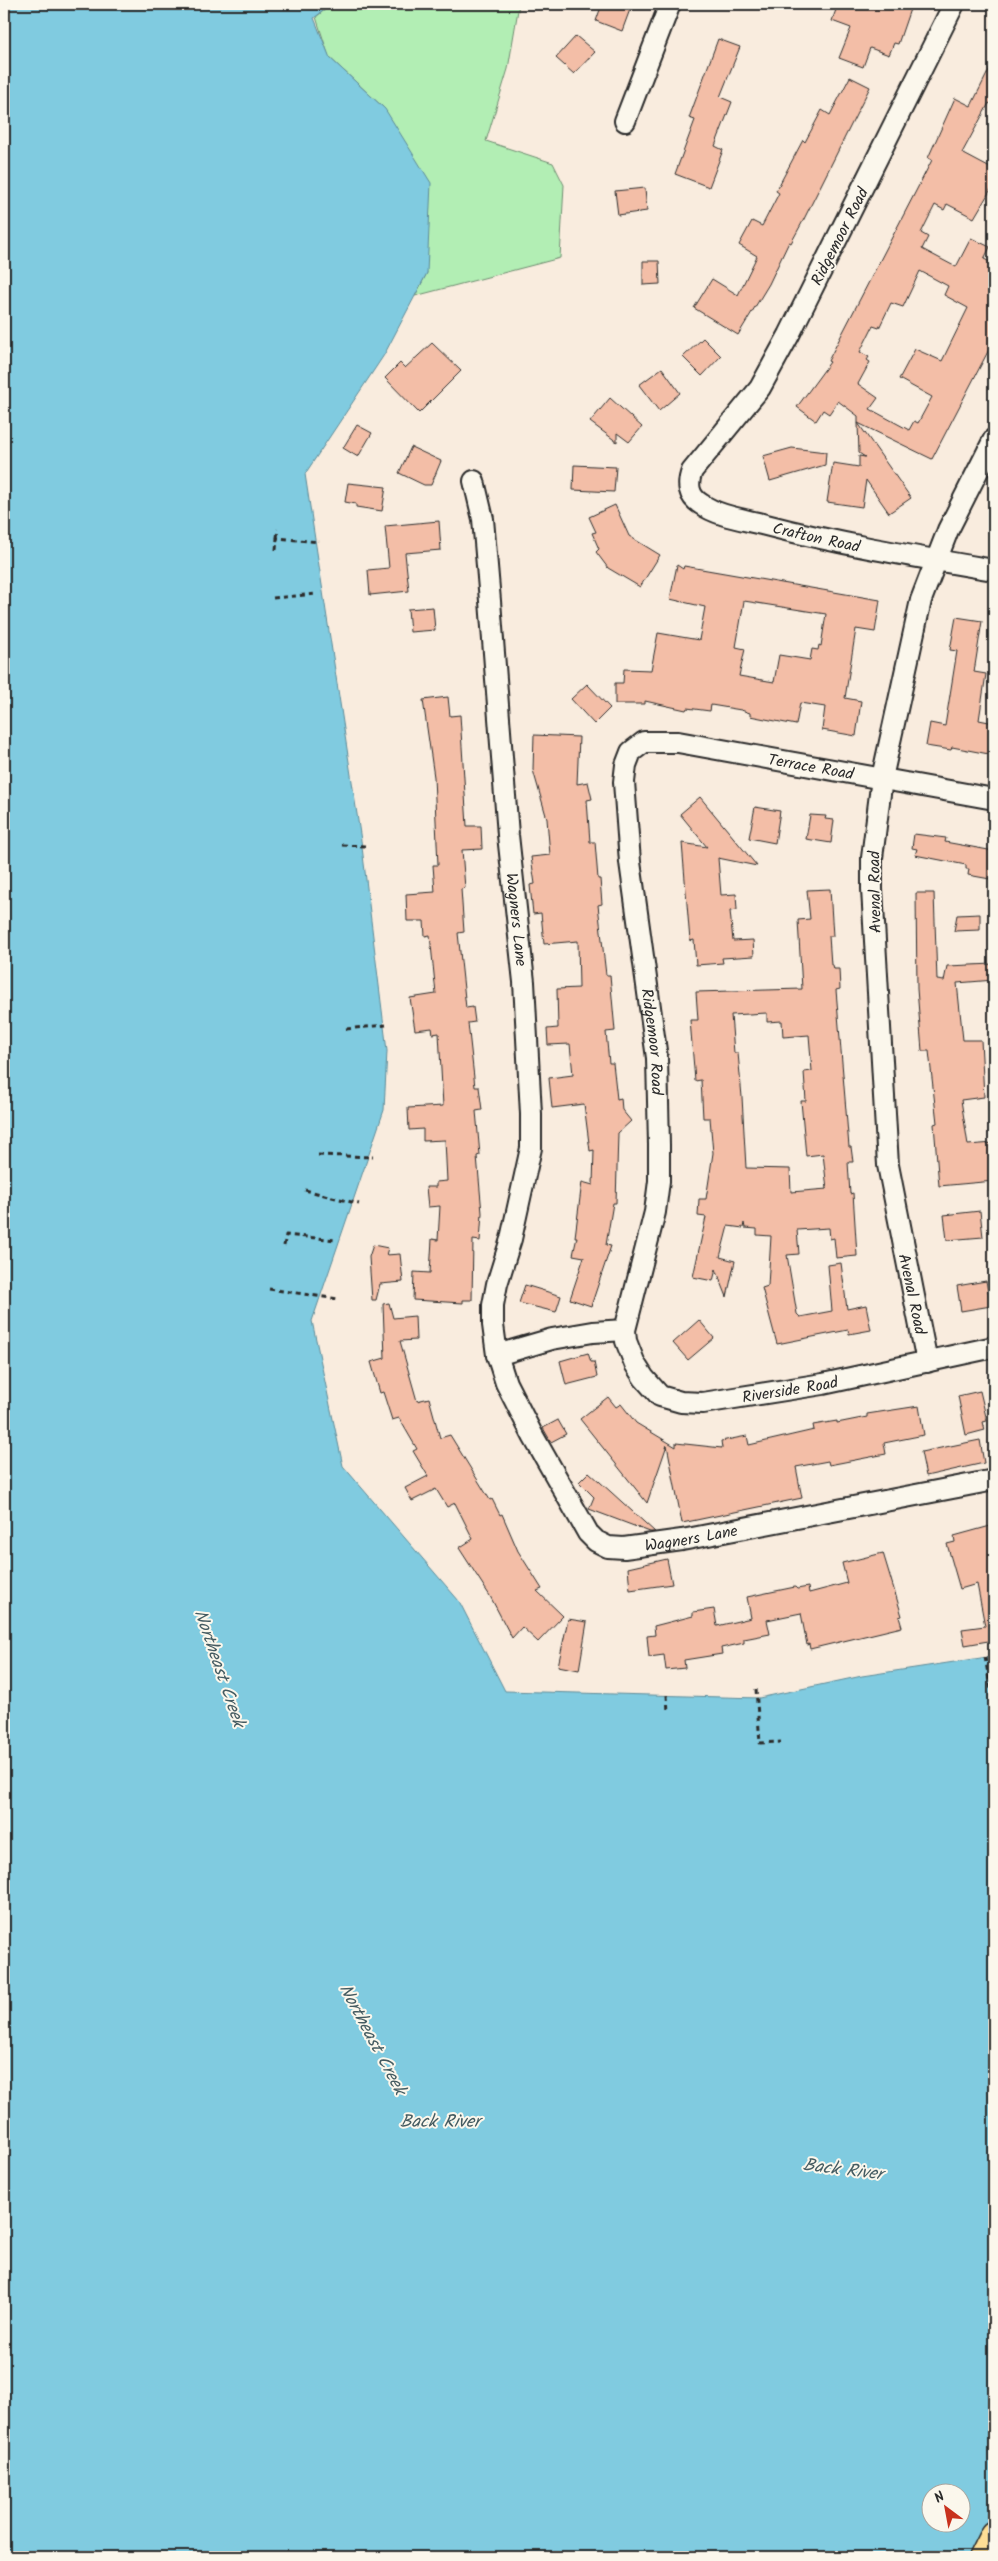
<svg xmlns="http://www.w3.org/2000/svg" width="998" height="2561" font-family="Kalam,sans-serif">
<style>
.green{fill:#b2eeb4;stroke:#6e8c70}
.water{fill:#80cbe0;stroke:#5e8b98;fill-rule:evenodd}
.building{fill:#f3bea7;stroke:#2b2b2b;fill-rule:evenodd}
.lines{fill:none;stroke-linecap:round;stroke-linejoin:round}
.street-casing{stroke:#2b2b2b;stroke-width:24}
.primary-casing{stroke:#2b2b2b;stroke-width:31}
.path{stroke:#2b2b2b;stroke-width:3;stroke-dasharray:5 4;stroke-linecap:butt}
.street{stroke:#fbf7ec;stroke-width:20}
.primary{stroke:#fdde96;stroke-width:28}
.labels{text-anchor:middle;stroke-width:4;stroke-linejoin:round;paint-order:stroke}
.street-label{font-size:16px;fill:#2b2b2b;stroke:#fbf7ec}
.water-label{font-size:18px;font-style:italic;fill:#445b61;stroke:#fbf7ec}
</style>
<rect width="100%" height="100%" fill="#f9ecde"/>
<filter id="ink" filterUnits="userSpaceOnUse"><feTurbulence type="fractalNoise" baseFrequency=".02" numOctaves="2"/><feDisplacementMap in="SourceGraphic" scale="10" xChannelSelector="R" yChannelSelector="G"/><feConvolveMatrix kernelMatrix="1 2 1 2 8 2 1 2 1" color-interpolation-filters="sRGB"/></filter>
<g filter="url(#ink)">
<path class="green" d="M332,4h187l-11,65 -22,72 67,22 11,22 -4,73 -145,38 12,-23 -43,-165 -55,-51 -13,-40z"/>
<path class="water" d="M4,4h328l-18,14 16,40 55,51 46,74 -4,90 -43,82 -79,119 57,373 25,204 -3,59 -72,211 31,145 116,135 46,90 254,7 103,-22 132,-20v901h-990zM930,2494h30v30h-30z"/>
<g class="building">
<path d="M602,4h30l-10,27 -26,-10z"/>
<path d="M838,4h56l16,5 -12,35 -4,-1 -5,12 -19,-7 -7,19 -24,-9 12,-30 -19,-7z"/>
<path d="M576,36l19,16 -21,22 -18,-16z"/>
<path d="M718,39l22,8 -20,50 12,5 -17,44 8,4 -14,37 -34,-13 20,-54 -6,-2z"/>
<path d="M994,60v46l-5,-3 -27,50 32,17v14l-20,34 -27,-14 -3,6 -9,-5 -14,28 7,4 -6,12 34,18 15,-29 19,9 -6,12 10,5v76l-62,119 -74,-36v-7l-20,-15 -9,13 -6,-4 -7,11 -19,-14 33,-45 -2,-1 104,-201 -4,-2 27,-60 16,8zM920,271l28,15 -4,9 24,13 -26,53 -27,-12 -16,30 33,18 -14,26 -4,-2 -5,9 -39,-21 8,-11 -20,-14 12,-22 -3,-2 2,-3 -9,-5 13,-26 6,2 12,-25 12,4z"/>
<path d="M850,77l20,10 -67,134 -12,22 -2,-1 -20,42 -31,51 -44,-27 18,-29 26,16 19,-39 -18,-11 13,-24 10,5 17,-33 -3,-2 27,-51 2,2 17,-32 8,5z"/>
<path d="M645,188l2,23 -29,4 -3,-24z"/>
<path d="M643,261h16l1,23 -17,1z"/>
<path d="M703,338l18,18 -19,20 -19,-19z"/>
<path d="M432,343l29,28 -42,42 -34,-35 15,-15 5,5z"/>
<path d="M662,368l18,25 -21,18 -20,-26z"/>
<path d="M610,398l32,29 -13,15 -12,-9v9l-27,-20z"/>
<path d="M858,423l53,75 -22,15 -23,-33 -4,27 -35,-5 6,-39 26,4v-11l6,1 -6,-4z"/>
<path d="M357,425l15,8 -14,24 -15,-9z"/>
<path d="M411,447l30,14 -10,24h-7l-25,-12z"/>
<path d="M792,448l34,4 -1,13 -55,16 -7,-25z"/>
<path d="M574,465l42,2 -2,25 -41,-2z"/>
<path d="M348,483l38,4 -4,24 -26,-4v-3l-11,-2z"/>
<path d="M615,505l14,31 31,19 -20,32 -32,-19 -12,-16 3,-3 -7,-16 4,-1 -7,-15z"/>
<path d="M439,521l2,29 -36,3 4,38 -39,4 -2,-25 21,-2 -4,-42z"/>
<path d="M677,565l6,4 1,-3 196,34 -5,32 -19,-3 -11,69 16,3 -5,35 -34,-6 3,-23 -25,-4 -4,22 -46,-9v-3l-9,-3 -30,-5 -1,6 -23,-3 -1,2 -41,-9v3h-30v-21h8l1,-14 27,1 7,-37 41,7 6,-33 -35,-8zM744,601l82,13 -5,32 -2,-1 -1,5 -6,-1 -2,11 -31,-5 -5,27 -35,-6 6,-27 -9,-2z"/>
<path d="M433,607l2,23 -25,2 -2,-23z"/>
<path d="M956,617l26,4 -8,51 12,2 -7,46 15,3v32l-42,-8 -1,3 -25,-4 4,-23 15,3 12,-75 -7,-1z"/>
<path d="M587,684l23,24 -16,16 -23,-25z"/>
<path d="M448,697l2,19 10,-1 7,111h14l1,23 -20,1 3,38 -4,1 3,43 -6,1 8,75 7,-1 2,15 -7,1 7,64h4l3,23 -6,1 4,44 -3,1 5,57 -2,28 -7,-1 -1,60h-9v3l-50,-3 1,-28 16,1 2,-34 6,1 2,-34 -12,1 -2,-20h10v-5l11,-1 -2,-41 -22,1v-12l-14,1 -1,-22 35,-2 -4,-73 -6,1 -1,-6 -17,2 -5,-32 26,-4 -6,-59 -5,1 -1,-15h-17l-1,-27 29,-2 -2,-27h5l-4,-88 -11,-77z"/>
<path d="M534,735l45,2 -2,47 11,-2 4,17 -5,1 3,42h5l3,37h2l2,25 -4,1 8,70h4l5,56 -9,1 3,31h4l4,36 4,-1 1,12 9,11 -13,12 -2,70h-3l-7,42 5,1 -20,60 -21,-7 14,-42 -11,-2 4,-18h-2l7,-55 11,3 1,-35 -4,1 -6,-47 -32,4 -3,-30 24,-3 -3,-31 -22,1 -1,-16 11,-1 -1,-39 22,-1 -1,-47 -34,3 -3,-31 -8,1 -3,-29 5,-1 -4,-27 19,-2 -3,-36 -14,-49z"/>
<path d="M700,797l57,69 -39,-8 3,37 15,-1 1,16 -7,1 3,30 20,-1 1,16 -32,2 1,5 -27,2 -2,-25 -4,1 -8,-98 25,4 -27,-33z"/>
<path d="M755,807l25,4 -5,32 -26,-5z"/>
<path d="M810,815l16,1 -1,3 9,1 -3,23 -25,-4z"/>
<path d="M914,834l32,4 -1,4 49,9 -4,28 -22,-4 1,-6h-3v-4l-51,-10 2,-6 -5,-1z"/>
<path d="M830,889l3,47h-4l2,29h2l1,4h5l1,20 -4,1 13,157h2l2,15h-5l2,32 3,-1 4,63 -21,2 -2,-20 -4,1 -1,-11 -32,2 2,24 -12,1 10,59 3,3 32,-6 -4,-46 13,-2 6,46 19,-4 5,25 -22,4 -1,-4 -71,14 -15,-56 6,-2 3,-50 -14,-1v-6l-12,-1 -1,-5 -1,5 -15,-2 -8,31 15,4 -8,36 -11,-28 -3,12 -20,-4 13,-60 -8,-1 1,-17h7l7,-46 -3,-35h-7l-2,-38 -6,1 -5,-61h8l-2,-28 106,-3 -4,-69 12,-1 -3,-29zM767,1013v9l15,-1 1,16 26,-2 3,36 -8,1 2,29h-5l5,55 17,-2 4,35 -36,3 -1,-23 -44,-1 -4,-71 -4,-44h-4l-3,-38z"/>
<path d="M916,893h18l3,87 7,1 3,-15 47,-2v16l-37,3 6,57h18l3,57 -23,3 7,45 26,-2v38l-55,5 -5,-62 3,-1 -8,-72h-7l-5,-62z"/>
<path d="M980,914v16l-26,1 3,-16z"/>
<path d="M980,1211l3,26 -36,3 -3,-25z"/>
<path d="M373,1245l15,3 -2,7 14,-1 3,28 -23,2 -4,16h-4l-3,-43z"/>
<path d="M986,1281l5,25 -30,5 -4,-25z"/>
<path d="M525,1285l36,11 -5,16 -37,-9z"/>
<path d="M389,1303l4,15 22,-2 1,24 -16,1 17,60 12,-3 11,40 10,-3 40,65 2,-1 8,16 2,-1 16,37 24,38 -5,2 26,25 -25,26 -16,-15 -10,11 -22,-42 -31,-48 14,-9 -18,-36 -8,4 -11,-18 -24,12 -7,-13 23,-12 -15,-25 4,-2 -18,-31 -7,2 -9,-28 -3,1 -9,-31 14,-4 -2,-54z"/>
<path d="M699,1320l15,18 -26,22 -15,-17z"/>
<path d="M588,1353l3,9h3l3,15 -31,8 -6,-24z"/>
<path d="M980,1391l7,30 -4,1 2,8 -19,5 -8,-39z"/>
<path d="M608,1397l8,10 5,-3 15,19 40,24v-4l46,5 -1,-7 26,-5 2,9 65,-15 -1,-5 24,-4v2l30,-6v-3l52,-8 5,29 -40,8 2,11 -57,11 -1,-4 -32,6 6,31 -120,25 -15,-78 -20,58 -67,-84z"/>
<path d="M558,1420l8,14 -15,8 -8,-14z"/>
<path d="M980,1440l4,23 -58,13 -5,-24z"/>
<path d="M589,1472l66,60h-5l-61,-23 5,-12 -15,-15z"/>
<path d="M994,1525v115l-29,5 -3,-16 23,-3 -8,-42 -17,5 -13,-45 8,-2 -1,-6z"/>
<path d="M883,1553l19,63 -3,1 3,10 -92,22 -1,-5 -2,1 -6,-32 -34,7 3,14 -26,5v4l-23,5 1,6 -38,6 1,8 -19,2 -2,-15 -15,2 -2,-21 8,-1 -1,-9 39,-10v-4l21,-3 3,17 34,-8 -4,-21 48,-10 2,2 11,-2 1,6 38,-10 -5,-20z"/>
<path d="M667,1559l5,25 -42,6 -2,-22z"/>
<path d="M568,1619l19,3 -8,48 -21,-4z"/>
</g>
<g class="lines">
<g class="street-casing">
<g id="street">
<path id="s1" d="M954,4l-165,331 -29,53 -68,83c-5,13 -4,25 9,33 17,12 41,15 61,20 76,20 155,33 232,46"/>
<path d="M625,121l45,-117"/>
<path id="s2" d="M474,481l9,38 7,82 18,234 16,147 7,132v34l-20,91 -14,45 -4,21v20l4,30 9,28 27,53 55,97 8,8 12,6 16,1 58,-8 312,-60"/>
<path id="s3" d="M994,799l-316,-57h-34l-13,10 -5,13 -2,17 6,80 27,196 2,87v36l-4,31 -30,118 1,11 9,23 9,14 16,18 21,6 22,1 120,-19 171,-37"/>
<path d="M497,1355l55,-16 41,-7 32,-2"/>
<path d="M927,1362l-39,-197 -16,-276v-31l10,-80 39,-178 27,-70 46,-91"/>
</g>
</g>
<g class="primary-casing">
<path id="primary" d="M983,2557l11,-22"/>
</g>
<g class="path">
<path d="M277,538l1,-9"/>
<path d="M276,550l1,-12 42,4"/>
<path d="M273,598l44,-4"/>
<path d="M342,845l23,1"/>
<path d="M346,1029l40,-4"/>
<path d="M318,1155l55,2"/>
<path d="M305,1190l54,14"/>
<path d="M284,1246l2,-11 51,5"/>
<path d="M269,1289l69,10"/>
<path d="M985,1657l9,51"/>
<path d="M756,1689l4,54 21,-1"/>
<path d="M667,1695l1,18"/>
</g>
<use href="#street" class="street"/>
<use href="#primary" class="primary"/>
</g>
</g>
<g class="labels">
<g class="street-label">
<text transform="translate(839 236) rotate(-63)" y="6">Ridgemoor Road</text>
<text dy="6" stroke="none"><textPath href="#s1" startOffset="696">Crafton Road</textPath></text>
<text transform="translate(811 766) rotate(10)" y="6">Terrace Road</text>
<text transform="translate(874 892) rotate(-91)" y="6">Avenal Road</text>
<text dy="6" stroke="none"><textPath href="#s2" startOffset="441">Wagners Lane</textPath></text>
<text dy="6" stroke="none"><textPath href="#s3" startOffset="664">Ridgemoor Road</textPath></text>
<text transform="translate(913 1294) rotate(78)" y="6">Avenal Road</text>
<text dy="6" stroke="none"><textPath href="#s3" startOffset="1165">Riverside Road</textPath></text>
<text dy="6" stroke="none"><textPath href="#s2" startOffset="1191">Wagners Lane</textPath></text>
</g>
<g class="water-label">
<text transform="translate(220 1668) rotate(71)" y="6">Northeast Creek</text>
<text transform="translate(373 2039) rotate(62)" y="6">Northeast Creek</text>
<text x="440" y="2127">Back River</text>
<text transform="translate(843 2169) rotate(7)" y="6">Back River</text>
</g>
</g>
<rect width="998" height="2561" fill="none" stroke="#fbf7ec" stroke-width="20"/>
<rect x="10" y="10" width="978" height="2541" fill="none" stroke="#2b2b2b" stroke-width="2" filter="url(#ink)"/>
<g transform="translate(946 2508) rotate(328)"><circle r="24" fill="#fbf7ec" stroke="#a8a59f"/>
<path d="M0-4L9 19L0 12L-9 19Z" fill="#c8321e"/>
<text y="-8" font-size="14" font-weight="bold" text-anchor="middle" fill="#2b2b2b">N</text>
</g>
</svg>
